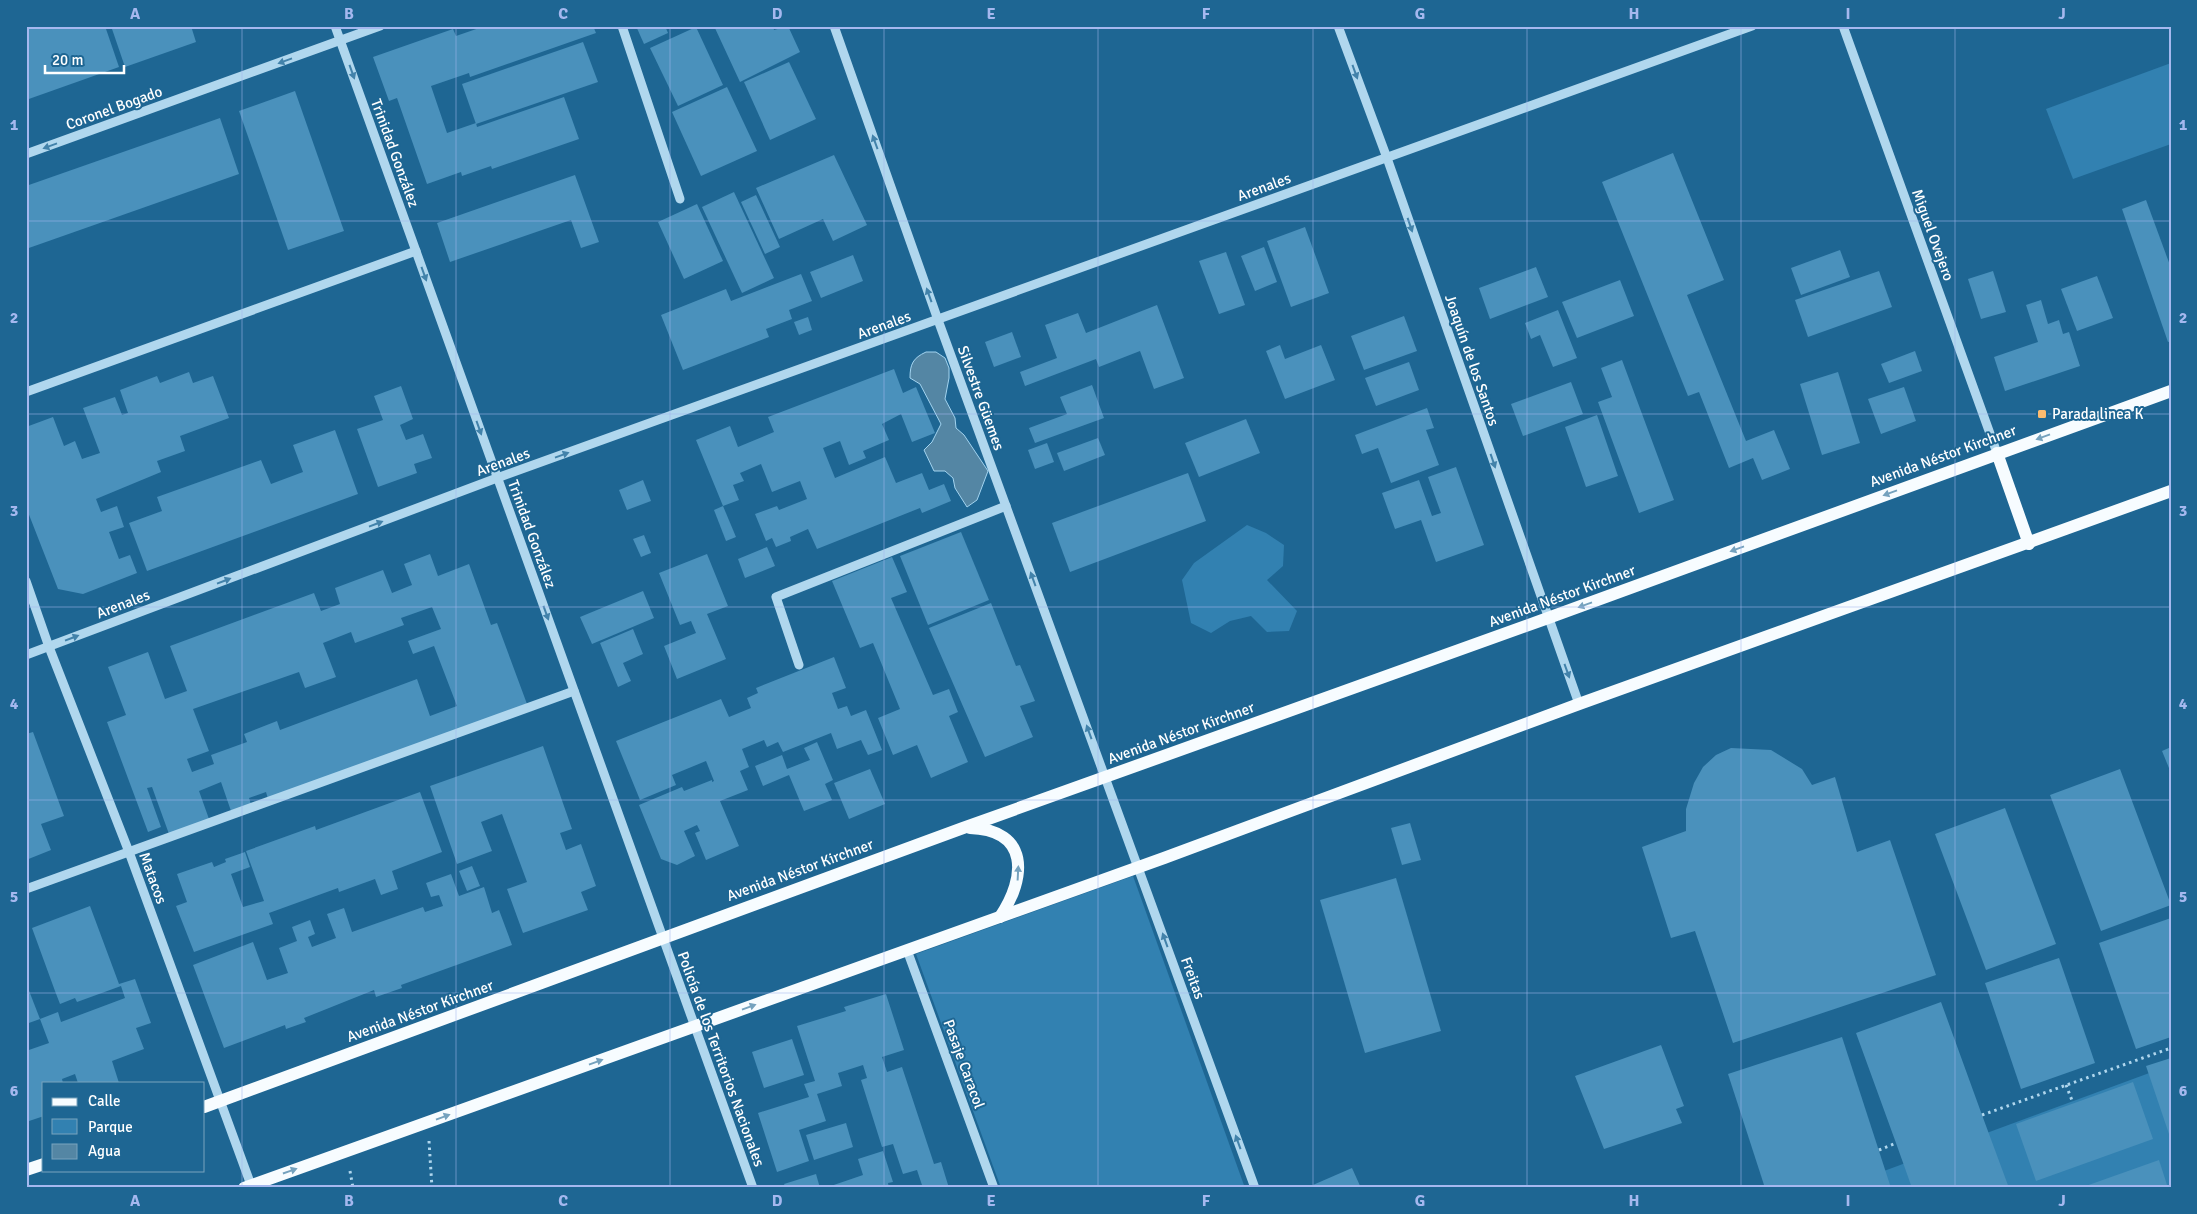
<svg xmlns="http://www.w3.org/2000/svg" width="2197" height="1214" font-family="Signika,sans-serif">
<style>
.green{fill:#3281b1}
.water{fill:#5486a4;stroke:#a3d4f0}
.building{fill:#4a91bc;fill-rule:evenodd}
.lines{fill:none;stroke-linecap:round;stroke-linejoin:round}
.path{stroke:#b0d7ee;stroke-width:3;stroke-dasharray:2.5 4;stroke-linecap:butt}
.minor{stroke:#b0d7ee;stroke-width:9}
.major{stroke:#f7fcff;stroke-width:12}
.oneway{fill:#4282aa}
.oneway2{fill:#75a2be}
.grid{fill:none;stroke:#a5b8ef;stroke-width:1;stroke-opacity:0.55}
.poi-dot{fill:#fdbb6f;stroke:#1e6693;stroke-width:2}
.labels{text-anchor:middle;stroke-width:4;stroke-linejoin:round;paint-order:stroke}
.street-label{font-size:15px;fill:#fff;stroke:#1e6693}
.poi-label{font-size:15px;fill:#fff;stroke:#1e6693;text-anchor:start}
.neatline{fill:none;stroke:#a5b8ef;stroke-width:2}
.grid-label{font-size:16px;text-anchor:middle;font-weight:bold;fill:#a5b8ef}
</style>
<rect width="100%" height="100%" fill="#1e6693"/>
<g class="green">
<path d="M2171,63v81l-98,35 -27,-70z"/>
<path d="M1247,525l19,8 18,12 -1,21 -16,14 30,31 -8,20 -22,1 -16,-16 -21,5 -19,12 -20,-10 -9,-43 12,-17z"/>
<path d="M1133,876l112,312h-244l-85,-234z"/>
<path d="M2171,1065v123h-333z"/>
</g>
<path class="water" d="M926,352h10l9,6 4,10v10l-4,21 10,19 1,10 8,7 24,36 -11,29 -10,7 -12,-19 -2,-10 -8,-7h-11l-10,-21 8,-8 9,-18 -21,-40 -10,-6c0,-14 3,-20 16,-26z"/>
<g class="building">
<path d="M36,26h69l14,41 -93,33v-70z"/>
<path d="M111,26h80l5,16 -71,25z"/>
<path d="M485,26h108l3,7 -126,44 -1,-4 -38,13 16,47 29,-10 1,4 87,-30 15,42 -87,30 -1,-3 -29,10 -1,-4 -34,12 -30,-86 -8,3 -16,-44 80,-28 3,7z"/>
<path d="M636,26h29l3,7 -24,11z"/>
<path d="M714,26h59l1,4 14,-4 12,26 -60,30z"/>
<path d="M696,27l27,58 -45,21 -28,-58z"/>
<path d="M583,42l15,40 -122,42 -14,-40z"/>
<path d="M789,62l27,57 -46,21 -26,-58z"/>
<path d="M727,87l30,64 -56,25 -29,-64z"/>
<path d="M295,91l49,140 -56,19 -49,-139z"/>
<path d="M220,118l19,56 -213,75v-63z"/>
<path d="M1673,153l51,127 -37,15 59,146 28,-11 16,39 -28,11 -9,-22 -24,10 -30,-76 -11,4 -86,-214z"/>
<path d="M834,155l33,70 -34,16 -10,-22 -44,20 -23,-51z"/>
<path d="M575,175l24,67 -18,6 -10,-28 -121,42 -13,-39z"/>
<path d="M734,192l40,86 -32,15 -40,-86z"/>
<path d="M756,195l24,52 -15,7 -24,-52z"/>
<path d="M2146,200l25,68v73l-3,1 -46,-133z"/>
<path d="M697,204l26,57 -39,18 -26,-57z"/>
<path d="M1305,227l24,66 -38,14 -24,-66z"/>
<path d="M1264,247l13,35 -22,9 -14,-35z"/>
<path d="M1840,250l10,27 -49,18 -10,-27z"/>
<path d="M1226,252l19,53 -26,9 -20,-53z"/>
<path d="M853,255l10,26 -42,17 -11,-26z"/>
<path d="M1536,267l12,30 -58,22 -11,-31z"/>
<path d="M1879,271l13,36 -84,30 -13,-37z"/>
<path d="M1993,271l13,41 -25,7 -13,-40z"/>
<path d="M801,274l11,27 -23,9 3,9 -26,10 3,8 -86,33 -22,-55 65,-26 5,12z"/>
<path d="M2097,276l16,42 -36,13 -16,-42z"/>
<path d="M1620,280l14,36 -57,22 -15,-36z"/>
<path d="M2041,300l7,24 11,-4 4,14 6,-2 11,34 -75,25 -11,-34 44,-15 -12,-37z"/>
<path d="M1157,305l27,73 -30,11 -14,-38 -41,16 -3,-8 -71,27 -5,-14 37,-14 -12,-33 33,-12 8,20z"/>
<path d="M1558,310l19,48 -24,9 -13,-32 -9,4 -6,-16z"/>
<path d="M1404,316l13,35 -53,19 -13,-34z"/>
<path d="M808,317l4,13 -13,5 -5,-13z"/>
<path d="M1012,332l9,25 -27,10 -9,-25z"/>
<path d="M1280,345l5,14 36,-14 14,35 -50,19 -19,-48z"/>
<path d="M1915,351l7,20 -33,12 -8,-19z"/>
<path d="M1622,360l52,140 -35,13 -41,-111 14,-5 -11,-29z"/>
<path d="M1409,362l10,28 -43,16 -11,-28z"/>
<path d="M894,369l9,24 13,-6 19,46 -23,9 -11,-28 -19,10 7,16 -26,11 3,7 -17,7 -9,-24 -17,7 12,30 50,-21 11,26 26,-10 7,17 15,-6 7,17 -29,12 -2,-5 -103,41 -9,-20 -18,8 1,4 -15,6 -4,-9 -6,3 -11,-27 22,-8 2,4 28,-11 -7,-18 -28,11 -11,-28 -21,9 4,8 -11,4 6,15 -16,6 -27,-66 34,-14 8,21 36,-15 -6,-15z"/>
<path d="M189,372l4,11 20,-7 16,42 -49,18 5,15 -28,10 4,11 -65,27 5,13 16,-6 7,21 -15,5 10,27 11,-4 7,18 -54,21 -25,-5 -32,-82v-80l27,-10 11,29 11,-5 7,18 18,-6 -17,-45 32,-11 7,18 6,-2 -8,-23 37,-14 3,7z"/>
<path d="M1838,372l22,71 -38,12 -22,-71z"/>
<path d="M1571,382l12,32 -60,22 -12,-32z"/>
<path d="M1092,385l12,33 -69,25 -6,-15 38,-14 -7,-17z"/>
<path d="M401,386l12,33 -13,6 6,15 17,-6 9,24 -18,6 3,9 -39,14 -21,-58 26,-9 -9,-24z"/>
<path d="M1904,387l12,34 -35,13 -13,-35z"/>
<path d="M1427,408l7,20 -8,2 13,35 -48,18 -13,-35 -16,6 -7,-19z"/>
<path d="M1597,415l21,61 -32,11 -21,-60z"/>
<path d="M1246,419l14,34 -61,24 -14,-34z"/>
<path d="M335,430l23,64 -211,77 -18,-48 33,-12 -5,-14 104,-37 10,24 32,-12 -10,-27z"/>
<path d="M1098,438l7,17 -41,16 -7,-18z"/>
<path d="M1047,443l7,19 -19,7 -7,-19z"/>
<path d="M1456,467l28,78 -48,17 -15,-42 -26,9 -13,-36 37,-13 13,36 9,-3 -13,-36z"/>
<path d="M1188,473l18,48 -136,51 -18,-49z"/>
<path d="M643,480l8,21 -24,9 -8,-20z"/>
<path d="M723,506l13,31 -10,4 -12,-31z"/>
<path d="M961,532l28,68 -61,25 -28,-69z"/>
<path d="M644,535l7,18 -10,4 -8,-18z"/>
<path d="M767,547l8,19 -30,12 -7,-19z"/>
<path d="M430,554l8,22 31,-12 22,61 6,-2 30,81 -259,95 -2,-7 -17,6 2,6 -20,7 -10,-29 -22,9 10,28 -40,15 -17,-47 -5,1 14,39 -13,5 -41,-110 19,-7 -18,-48 40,-15 17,47 22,-8 -17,-45 144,-53 7,18 19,-7 -5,-16 48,-18 9,23 20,-8 -8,-21zM432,607l9,22 -33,12 5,13 21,-8 23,60 -27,10 -13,-37 -137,51 -3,-9 -33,13 3,8 -36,13 3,9 -22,8 -5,-13 22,-8 -16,-42 106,-37 6,16 31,-11 -13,-34 28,-11 4,11 49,-18 -3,-7z"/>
<path d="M707,554l21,52 -21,8 19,45 -49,20 -13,-33 32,-13 -5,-12 -11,4 -21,-52z"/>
<path d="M892,557l15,35 -16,6 42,97 16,-6 9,23 -9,4 19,46 -37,16 -14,-33 -24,10 -15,-37 22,-9 -27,-66 -13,5 -28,-67z"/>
<path d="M643,591l11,27 -62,26 -12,-27z"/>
<path d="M991,603l25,63 4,-1 15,36 -15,5 13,31 -48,20 -56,-129z"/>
<path d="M633,629l10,25 -20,9 8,18 -13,6 -18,-44z"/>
<path d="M834,657l12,31 -14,5 6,16 9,-3 4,10 15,-6 16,40 -14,5 -7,-15 -24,9 -6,-16 -48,19 -5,-10 -11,5 -3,-7 -22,9 7,18 -9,4 8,19 -28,11 19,45 -33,14 -11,-27 5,-2 -3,-6 -13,6 11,25 -18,9 -16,-6 -22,-54 43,-18 2,4 28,-11v2l2,-1 -8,-20 -34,14 4,10 -36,15 -24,-59 105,-42 8,18 22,-9 -4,-10 11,-5 -2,-5z"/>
<path d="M33,732l31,84 -23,8 10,26 -25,10v-126z"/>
<path d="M817,742l16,38 -8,4 7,16 -28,11 -15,-36 -26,11 -8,-20 27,-11 5,14 23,-9 -6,-12z"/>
<path d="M543,746l29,83 -12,4 6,17 15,-6 15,42 -15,6 7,18 -65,23 -16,-44 20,-7 -25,-68 -21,8 11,29 -35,13 -27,-78z"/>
<path d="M2171,747v26l-9,-22z"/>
<path d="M1731,748l40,2 31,19 10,16 23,-8 22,75 33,-12 46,135 -203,68 -38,-112 -24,7 -29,-91 44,-16v-22l8,-26 9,-16 13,-12z"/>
<path d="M870,769l15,35 -36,15 -15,-36z"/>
<path d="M2120,769l51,136 -70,26 -51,-136z"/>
<path d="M420,792l22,60 -50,19 6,18 -17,6 -6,-16 -36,13 -1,-4 -69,25 4,11 -79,28 -18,-46 11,-4 -10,-28 35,-12 2,5 12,-5 -1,-3 20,-7 5,15 -19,7 12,33 21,-6 -18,-50 69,-25 1,4z"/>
<path d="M2005,808l51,136 -70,26 -51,-136z"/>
<path d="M1410,823l11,37 -19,5 -11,-37z"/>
<path d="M472,866l8,20 -13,5 -8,-20z"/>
<path d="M451,874l8,22 25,-9 8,26 7,-3 13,35 -111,40 1,3 -26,9 -2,-7 -70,28 2,4 -20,7 -1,-4 -61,23 -31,-83 60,-23 14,38 21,-7 -9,-25 18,-7 -5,-14 18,-7 5,14 -7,3 4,10 24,-9 -9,-24 17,-6 8,24 71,-25 2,5 18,-6 -4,-11 -8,2 -5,-14z"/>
<path d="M1396,878l45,153 -76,22 -45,-153z"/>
<path d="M90,906l29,78 16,-5 16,44 -15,5 8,21 -32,12 7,22h-41l-3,-9 -13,5 1,4h-19v33l-18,6v-71l23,-8 -9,-24 18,-7 3,10 64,-24 -4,-12 -44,16 -2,-4 -15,6 -5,-13 -23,-63z"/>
<path d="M2171,918v119l-35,12 -37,-106z"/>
<path d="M2059,958l36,105 -74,26 -36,-106z"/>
<path d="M26,983l14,36 -14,5z"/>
<path d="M886,994l18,56 -22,7 5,15 15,-5 32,97 7,-2 8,26h-26l-6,-18 -14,4 -10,-30 -11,3 -21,-67 6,-2 -4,-13 -25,8 4,13 -25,8 9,27 -27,9 10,31 -32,11 -19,-59 51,-16 -5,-13 11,-3 -18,-55 49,-15 -2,-4z"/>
<path d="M1941,1002l41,113 27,73h-97l-16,-45 -40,-110z"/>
<path d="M1842,1037l49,151h-126l-37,-114z"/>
<path d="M792,1039l12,36 -40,13 -12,-36z"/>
<path d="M1661,1045l23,61 -8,3 6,14 -78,26 -29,-73z"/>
<path d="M2171,1058v79h-1l-24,-71z"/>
<path d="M2133,1082l20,57 -117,42 -20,-57z"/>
<path d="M846,1123l7,24 -39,13 -8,-25z"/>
<path d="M883,1151l10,31 -5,1 1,5h-64l38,-13 -5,-16z"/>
<path d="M2159,1160l9,28h-85v-1z"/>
<path d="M1352,1168l9,20h-55z"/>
<path d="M816,1174l4,14h-34l-2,-4z"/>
</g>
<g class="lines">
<g class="path">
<path d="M2066,1085l7,18"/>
<path d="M1982,1115l189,-67"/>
<path d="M429,1141l3,47"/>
<path d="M1879,1150l17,-7"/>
<path d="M350,1171l3,17"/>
</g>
<g class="minor">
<path d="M335,26l418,1162"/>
<path d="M622,26l58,173"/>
<path d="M834,26l104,294 317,868"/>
<path d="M1338,26l49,132 192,546"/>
<path d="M1843,26l154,427"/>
<path d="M26,154l354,-128"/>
<path d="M26,392l390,-141"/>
<path d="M26,581l23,66 80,205 122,333"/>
<path d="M26,655l471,-177 1255,-452"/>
<path d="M799,665l-23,-68 230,-91"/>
<path d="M26,889l548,-198"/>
<path d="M907,950l87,238"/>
</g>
<g class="major">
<path d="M1997,453l32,91"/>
<path d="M970,828c59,2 57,49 30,89"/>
<path d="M204,1107l759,-279 585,-210 623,-227"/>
<path d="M26,1170l18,-6"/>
<path d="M244,1188l920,-330 415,-154 592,-213"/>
</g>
</g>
<defs><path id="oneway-solid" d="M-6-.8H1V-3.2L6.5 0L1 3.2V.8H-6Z" transform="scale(1.25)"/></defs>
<g class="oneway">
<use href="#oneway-solid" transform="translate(285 61) rotate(160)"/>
<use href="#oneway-solid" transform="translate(352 72) rotate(70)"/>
<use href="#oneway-solid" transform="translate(1355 72) rotate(70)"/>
<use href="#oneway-solid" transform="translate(875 142) rotate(-110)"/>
<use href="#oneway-solid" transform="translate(50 146) rotate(160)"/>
<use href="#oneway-solid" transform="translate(1410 225) rotate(71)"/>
<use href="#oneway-solid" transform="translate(424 274) rotate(70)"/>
<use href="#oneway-solid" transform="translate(929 295) rotate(-110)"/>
<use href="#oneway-solid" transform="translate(479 428) rotate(70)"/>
<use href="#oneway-solid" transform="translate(562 455) rotate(-20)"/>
<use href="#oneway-solid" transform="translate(1493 461) rotate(71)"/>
<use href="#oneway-solid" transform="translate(376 524) rotate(-21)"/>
<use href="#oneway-solid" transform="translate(1033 579) rotate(-110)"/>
<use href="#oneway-solid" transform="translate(224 581) rotate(-21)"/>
<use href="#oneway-solid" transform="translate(546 613) rotate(70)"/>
<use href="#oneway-solid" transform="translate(72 638) rotate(-21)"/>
<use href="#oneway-solid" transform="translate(1567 671) rotate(70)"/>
<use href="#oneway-solid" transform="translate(1089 732) rotate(-110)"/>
<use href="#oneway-solid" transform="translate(1165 940) rotate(-110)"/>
<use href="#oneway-solid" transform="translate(1238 1142) rotate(-110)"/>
</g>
<g class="oneway2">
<use href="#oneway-solid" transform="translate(2043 437) rotate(160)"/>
<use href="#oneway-solid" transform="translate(1890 493) rotate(160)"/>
<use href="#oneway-solid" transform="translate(1737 549) rotate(160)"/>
<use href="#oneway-solid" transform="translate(1585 605) rotate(160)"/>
<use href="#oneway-solid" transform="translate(1018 873) rotate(-87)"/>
<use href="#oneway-solid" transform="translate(749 1007) rotate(-20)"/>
<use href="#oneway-solid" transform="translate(596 1062) rotate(-20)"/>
<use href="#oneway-solid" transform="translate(443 1117) rotate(-20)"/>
<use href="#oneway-solid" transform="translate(290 1171) rotate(-19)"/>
</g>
<path class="grid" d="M242,26v1162M456,26v1162M670,26v1162M884,26v1162M1098,26v1162M1313,26v1162M1527,26v1162M1741,26v1162M1955,26v1162M26,221h2145M26,414h2145M26,607h2145M26,800h2145M26,993h2145"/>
<rect class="poi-dot" x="2037" y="409" width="10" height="10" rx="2.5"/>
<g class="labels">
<g class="street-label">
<text transform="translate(114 108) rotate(-20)" y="5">Coronel Bogado</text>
<text transform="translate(395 153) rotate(70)" y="5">Trinidad González</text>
<text transform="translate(1264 187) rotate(-20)" y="5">Arenales</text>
<text transform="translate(1933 235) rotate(70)" y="5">Miguel Ovejero</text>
<text transform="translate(884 325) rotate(-20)" y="5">Arenales</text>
<text transform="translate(1472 360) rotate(71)" y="5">Joaquín de los Santos</text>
<text transform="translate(981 398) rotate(70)" y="5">Silvestre Güemes</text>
<text transform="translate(1943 456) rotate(-20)" y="5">Avenida Néstor Kirchner</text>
<text transform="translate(503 462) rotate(-20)" y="5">Arenales</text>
<text transform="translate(532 534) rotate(70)" y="5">Trinidad González</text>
<text transform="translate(1562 596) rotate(-20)" y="5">Avenida Néstor Kirchner</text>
<text transform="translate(123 604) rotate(-21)" y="5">Arenales</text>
<text transform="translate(1181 733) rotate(-20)" y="5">Avenida Néstor Kirchner</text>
<text transform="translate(800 870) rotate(-20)" y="5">Avenida Néstor Kirchner</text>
<text transform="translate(153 878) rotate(70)" y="5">Matacos</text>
<text transform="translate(1193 978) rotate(70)" y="5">Freitas</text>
<text transform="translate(420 1011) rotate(-20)" y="5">Avenida Néstor Kirchner</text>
<text transform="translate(721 1059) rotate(70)" y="5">Policía de los Territorios Nacionales</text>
<text transform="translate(964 1064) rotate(70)" y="5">Pasaje Caracol</text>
</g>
<g class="poi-label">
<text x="2052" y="419">Parada linea K</text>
</g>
</g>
<rect width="2197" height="1214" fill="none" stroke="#1e6693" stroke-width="55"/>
<rect x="42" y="1082" width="162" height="90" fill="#1e6693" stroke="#78a3be"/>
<rect x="52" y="1098" width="25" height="8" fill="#f7fcff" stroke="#78a3be"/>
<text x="88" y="1106" font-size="15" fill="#ffffff">Calle</text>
<rect x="52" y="1119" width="25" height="15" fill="#3281b1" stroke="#78a3be"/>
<text x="88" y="1132" font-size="15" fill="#ffffff">Parque</text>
<rect x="52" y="1144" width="25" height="15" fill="#5486a4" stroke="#78a3be"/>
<text x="88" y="1156" font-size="15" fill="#ffffff">Agua</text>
<path d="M45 65v8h79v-8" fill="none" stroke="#ffffff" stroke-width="2.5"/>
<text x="52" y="65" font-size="15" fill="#ffffff" stroke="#1e6693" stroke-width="4" paint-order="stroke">20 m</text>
<rect x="28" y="28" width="2142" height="1158" class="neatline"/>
<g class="grid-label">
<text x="135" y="19">A</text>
<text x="349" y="19">B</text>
<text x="563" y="19">C</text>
<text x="777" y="19">D</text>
<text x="991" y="19">E</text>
<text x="1206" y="19">F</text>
<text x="1420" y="19">G</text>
<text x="1634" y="19">H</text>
<text x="1848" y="19">I</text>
<text x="2062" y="19">J</text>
<text x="14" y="130">1</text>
<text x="2183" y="130">1</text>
<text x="14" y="323">2</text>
<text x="2183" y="323">2</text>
<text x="14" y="516">3</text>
<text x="2183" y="516">3</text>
<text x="14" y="709">4</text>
<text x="2183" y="709">4</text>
<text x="14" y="902">5</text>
<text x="2183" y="902">5</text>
<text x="14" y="1096">6</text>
<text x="2183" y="1096">6</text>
<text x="135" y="1206">A</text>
<text x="349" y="1206">B</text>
<text x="563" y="1206">C</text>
<text x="777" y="1206">D</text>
<text x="991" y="1206">E</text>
<text x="1206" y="1206">F</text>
<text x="1420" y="1206">G</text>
<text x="1634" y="1206">H</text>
<text x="1848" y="1206">I</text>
<text x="2062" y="1206">J</text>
</g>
</svg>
